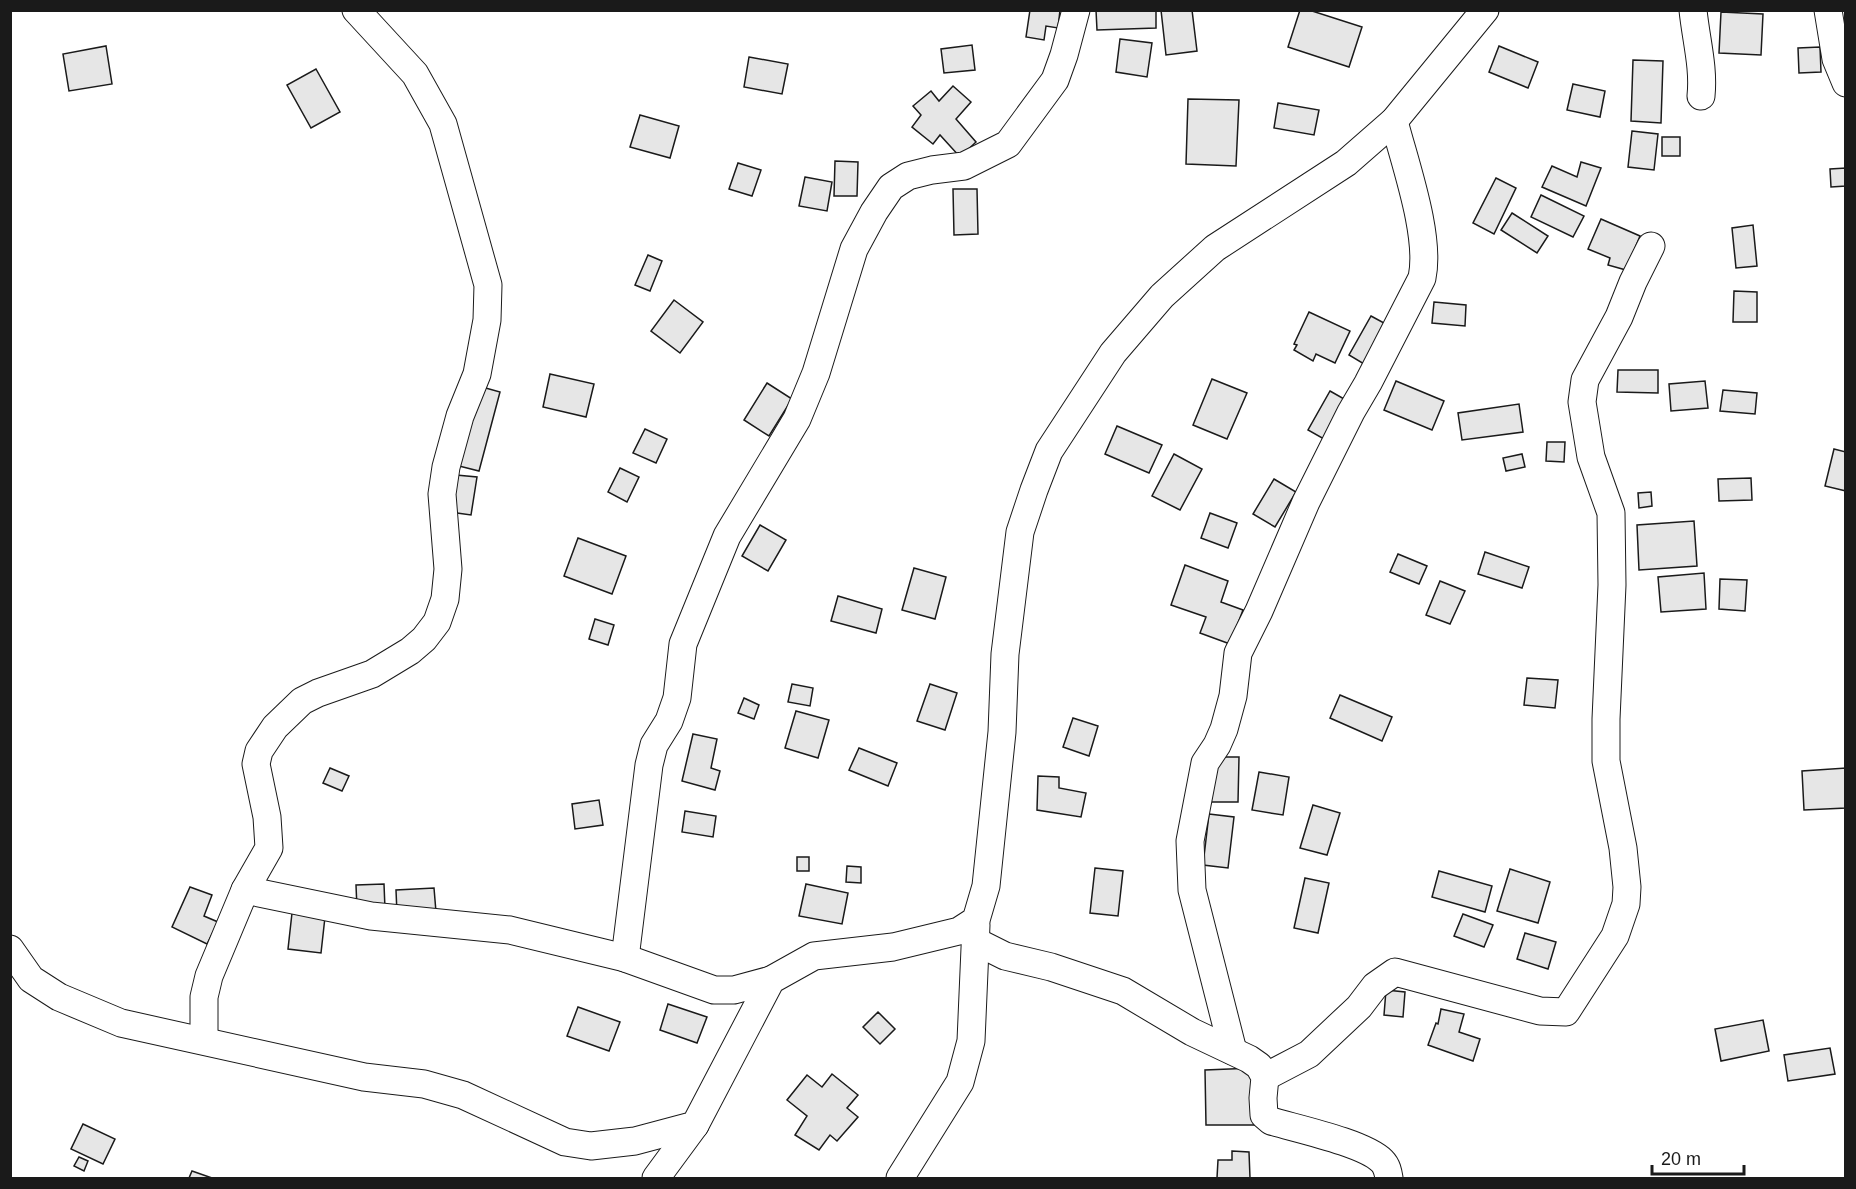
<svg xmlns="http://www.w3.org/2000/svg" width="1856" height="1189" font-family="Arial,sans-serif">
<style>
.building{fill:#e6e6e6;stroke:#1a1a1a;stroke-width:1.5}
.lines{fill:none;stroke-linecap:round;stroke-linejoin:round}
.minor-casing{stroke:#1a1a1a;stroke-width:29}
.minor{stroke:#fff;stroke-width:27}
</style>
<rect width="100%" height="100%" fill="#fff"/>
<g class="building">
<path d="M1030,10h30l-2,18 -12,-2 -2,14 -18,-3z"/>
<path d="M1096,10h60v18l-59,2z"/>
<path d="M1161,10h31l5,41 -31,4z"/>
<path d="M1300,10h9l53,17 -13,40 -61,-20z"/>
<path d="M1721,12l42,2 -2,41 -42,-2z"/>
<path d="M1120,39l32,4 -5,34 -31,-5z"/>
<path d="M972,45l3,25 -31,3 -3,-24z"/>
<path d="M106,46l6,38 -43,7 -6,-37z"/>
<path d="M1499,46l39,16 -10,26 -39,-16z"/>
<path d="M1820,47l1,25 -22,1 -1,-25z"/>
<path d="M749,57l39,7 -6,30 -38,-7z"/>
<path d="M1633,60l30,1 -2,62 -30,-2z"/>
<path d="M316,69l24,43 -29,16 -24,-43z"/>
<path d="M1573,84l32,7 -5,26 -33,-7z"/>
<path d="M953,86l18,16 -15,17 20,23 -16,15 -20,-22 -7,9 -21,-17 9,-12 -8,-9 18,-15 8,10z"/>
<path d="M1188,99l51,1 -3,66 -50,-2z"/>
<path d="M1278,103l41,7 -5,25 -40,-7z"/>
<path d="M640,115l39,11 -9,32 -40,-11z"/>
<path d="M1632,131l26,3 -4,36 -26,-3z"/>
<rect x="1662" y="137" width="18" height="19"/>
<path d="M835,161l23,1 -1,34h-23z"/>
<path d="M1581,162l20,6 -15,38 -44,-19 10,-21 25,11z"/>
<path d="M738,163l23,7 -9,26 -23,-7z"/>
<path d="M1846,168v18l-15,1 -1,-18z"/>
<path d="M805,177l27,5 -5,29 -28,-5z"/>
<path d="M1496,178l20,10 -22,46 -21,-11z"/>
<path d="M953,189h24l1,45 -24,1z"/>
<path d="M1541,195l43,21 -11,21 -42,-20z"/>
<path d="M1512,213l36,23 -11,17 -36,-23z"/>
<path d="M1601,219l39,17 -14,34 -18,-5 2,-7 -22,-9z"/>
<path d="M1753,225l4,41 -21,2 -4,-40z"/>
<path d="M648,255l14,6 -12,30 -15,-6z"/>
<path d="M1734,291l23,1v30h-24z"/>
<path d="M674,300l29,22 -23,31 -29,-22z"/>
<path d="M1434,302l32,3 -1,21 -33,-3z"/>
<path d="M1309,312l41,19 -15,32 -19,-9 -3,7 -19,-11 3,-5 -3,-1z"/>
<path d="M1371,316l26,14 -23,40 -25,-15z"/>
<path d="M1618,370h40v23l-41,-1z"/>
<path d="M550,374l44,10 -8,33 -43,-10z"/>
<path d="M1212,379l35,14 -20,46 -34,-14z"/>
<path d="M1396,381l48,20 -12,29 -48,-20z"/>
<path d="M1705,381l3,27 -37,3 -2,-27z"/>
<path d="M767,383l25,16 -23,37 -25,-16z"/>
<path d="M475,385l25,7 -21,79 -24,-6z"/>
<path d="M1723,390l34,3 -2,21 -35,-3z"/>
<path d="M1330,391l23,13 -22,39 -23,-13z"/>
<path d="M1519,404l4,28 -61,8 -4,-27z"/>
<path d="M1117,426l45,19 -13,28 -44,-19z"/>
<path d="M645,429l22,10 -11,24 -23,-10z"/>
<path d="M1547,442h18l-1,20 -18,-1z"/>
<path d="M1834,449l12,3v39l-21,-5z"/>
<path d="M1174,454l28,15 -22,41 -28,-14z"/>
<path d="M1522,454l3,13 -19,4 -3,-13z"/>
<path d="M620,468l19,9 -12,25 -19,-10z"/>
<path d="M456,475l21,2 -6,38 -21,-3z"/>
<path d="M1751,478l1,22 -33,1 -1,-22z"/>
<path d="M1274,479l22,13 -21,35 -22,-13z"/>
<path d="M1651,492l1,14 -13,2 -1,-15z"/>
<path d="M1210,513l27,10 -9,25 -27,-10z"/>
<path d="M1694,521l3,45 -58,4 -2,-45z"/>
<path d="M760,525l26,15 -18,31 -26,-15z"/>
<path d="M578,538l48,18 -14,38 -48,-18z"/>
<path d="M1485,552l44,15 -7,21 -44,-14z"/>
<path d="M1398,554l29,12 -8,18 -29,-12z"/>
<path d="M1185,565l43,16 -7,21 22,8 -13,34 -30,-11 6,-16 -35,-12z"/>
<path d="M914,568l32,9 -11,42 -33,-9z"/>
<path d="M1704,573l2,36 -45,3 -3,-35z"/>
<path d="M1720,579l27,1 -2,31 -26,-2z"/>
<path d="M1440,581l25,10 -15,33 -24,-9z"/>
<path d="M838,596l44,13 -6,24 -45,-12z"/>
<path d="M595,619l19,6 -6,20 -19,-6z"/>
<path d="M1527,678l31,2 -3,28 -31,-3z"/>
<path d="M792,684l21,4 -3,18 -22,-4z"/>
<path d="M930,684l27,9 -12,37 -28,-9z"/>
<path d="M1340,695l52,22 -10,24 -52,-23z"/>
<path d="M744,698l15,7 -5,14 -16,-6z"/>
<path d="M796,711l33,9 -11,38 -33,-10z"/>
<path d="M1073,718l25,8 -9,30 -26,-9z"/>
<path d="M693,734l24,5 -6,29 9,3 -5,19 -33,-9z"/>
<path d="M859,748l38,15 -9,23 -39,-16z"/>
<path d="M1209,757h30l-1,45h-30z"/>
<path d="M330,768l19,8 -7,15 -19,-8z"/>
<path d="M1846,768v40l-42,2 -2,-39z"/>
<path d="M1259,772l30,5 -6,38 -31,-5z"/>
<path d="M1038,776l21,1v11l27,5 -5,24 -44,-7z"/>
<path d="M599,800l4,25 -28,4 -3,-25z"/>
<path d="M1313,805l27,8 -13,42 -27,-7z"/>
<path d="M685,811l31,5 -3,21 -31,-5z"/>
<path d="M1209,814l25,3 -6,51 -25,-3z"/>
<rect x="797" y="857" width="12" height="14"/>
<path d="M847,866l14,1v16l-15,-1z"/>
<path d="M1095,868l28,3 -5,45 -28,-3z"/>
<path d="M1510,869l40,13 -12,41 -41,-12z"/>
<path d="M1439,871l53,15 -7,26 -53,-15z"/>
<path d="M1305,878l24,5 -11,50 -24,-5z"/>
<path d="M384,884l1,25h-28l-1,-24z"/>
<path d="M806,884l42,9 -6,31 -43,-8z"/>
<path d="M190,887l22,8 -8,21 14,6 -11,22 -35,-17z"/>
<path d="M434,888l2,24 -39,2 -1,-24z"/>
<path d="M292,913l33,4 -4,36 -33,-4z"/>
<path d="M1463,914l30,11 -9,22 -30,-11z"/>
<path d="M1525,933l31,9 -8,27 -31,-10z"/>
<path d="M1386,990l19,2 -2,25 -19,-2z"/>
<path d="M668,1004l39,13 -10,26 -37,-13z"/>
<path d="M578,1007l42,15 -11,29 -42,-15z"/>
<path d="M1441,1009l23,5 -5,18 21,7 -7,22 -45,-16 8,-22 2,1z"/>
<path d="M878,1012l17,17 -15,15 -17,-17z"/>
<path d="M1763,1020l6,31 -48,10 -6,-32z"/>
<path d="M1830,1048l5,26 -47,7 -4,-26z"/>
<path d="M1254,1068l1,57h-49l-1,-55z"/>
<path d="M832,1074l26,21 -11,13 11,9 -21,24 -7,-6 -11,15 -24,-15 12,-19 -20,-16 20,-25 15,12z"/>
<path d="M83,1124l32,15 -12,25 -32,-15z"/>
<path d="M1232,1151l17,1 1,26h-33l1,-18h14z"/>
<path d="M79,1157l9,4 -4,10 -10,-5z"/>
<path d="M192,1171l20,7h-23z"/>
</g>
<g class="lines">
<g class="minor-casing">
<g id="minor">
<path d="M1693,10c3,30 11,57 8,86"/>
<path d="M1828,10l8,49 10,24"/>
<path d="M245,890l126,26 139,14 115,28 89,32h20l37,-10"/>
<path d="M975,941l30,15 46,11 72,24 69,41 57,27 10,7 6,11 -2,21 1,17 7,6c27,8 93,22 111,40 5,5 6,11 7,17"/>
<path d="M10,949l21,30 28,18 62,26 243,54 60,7 39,11 102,47 26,4 44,-5 60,-16 76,-145 43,-24 79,-9 66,-16 17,-11 10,-34 16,-154 3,-78 15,-122 14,-42 15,-39 64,-98 49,-57 53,-48 131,-85 48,-42 91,-111"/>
<path d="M625,958l24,-193 5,-20 15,-24 8,-23 6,-54 44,-108 70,-117 19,-46 38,-124 20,-37 17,-25 17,-11 24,-6 32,-4 44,-22 47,-64 9,-25 12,-45"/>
<path d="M204,1040v-43l5,-21 36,-86 24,-42 -2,-31 -11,-53 3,-13 16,-24 27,-26 16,-8 54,-19 38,-23 14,-12 13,-17 8,-23 3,-30 -6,-75 4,-27 14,-51 17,-42 10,-54 1,-35 -45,-161 -28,-50 -59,-64"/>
<path d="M1233,1051l-41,-161 -2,-49 15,-78 12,-18 7,-16 9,-33 5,-43 21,-42 47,-109 45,-90 17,-29 54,-105c9,-42 -17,-114 -28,-157"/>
<path d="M1265,1077l44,-23 50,-47 16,-21 20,-14 145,39 26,1 49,-76 11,-32 1,-17 -4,-39 -17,-87v-42l6,-134 -1,-72 -20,-56 -9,-55 3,-22 34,-63 14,-35 18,-36"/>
<path d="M656,1178l39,-53"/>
<path d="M900,1178l60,-96 11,-41 5,-116"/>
</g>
</g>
<use href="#minor" class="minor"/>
</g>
<rect width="1856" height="1189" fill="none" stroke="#1a1a1a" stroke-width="24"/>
<path d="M1652 1165v9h92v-9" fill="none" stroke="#1a1a1a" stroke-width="3"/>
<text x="1661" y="1165" font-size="18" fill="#1a1a1a" stroke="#ffffff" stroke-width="4.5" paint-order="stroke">20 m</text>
</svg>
